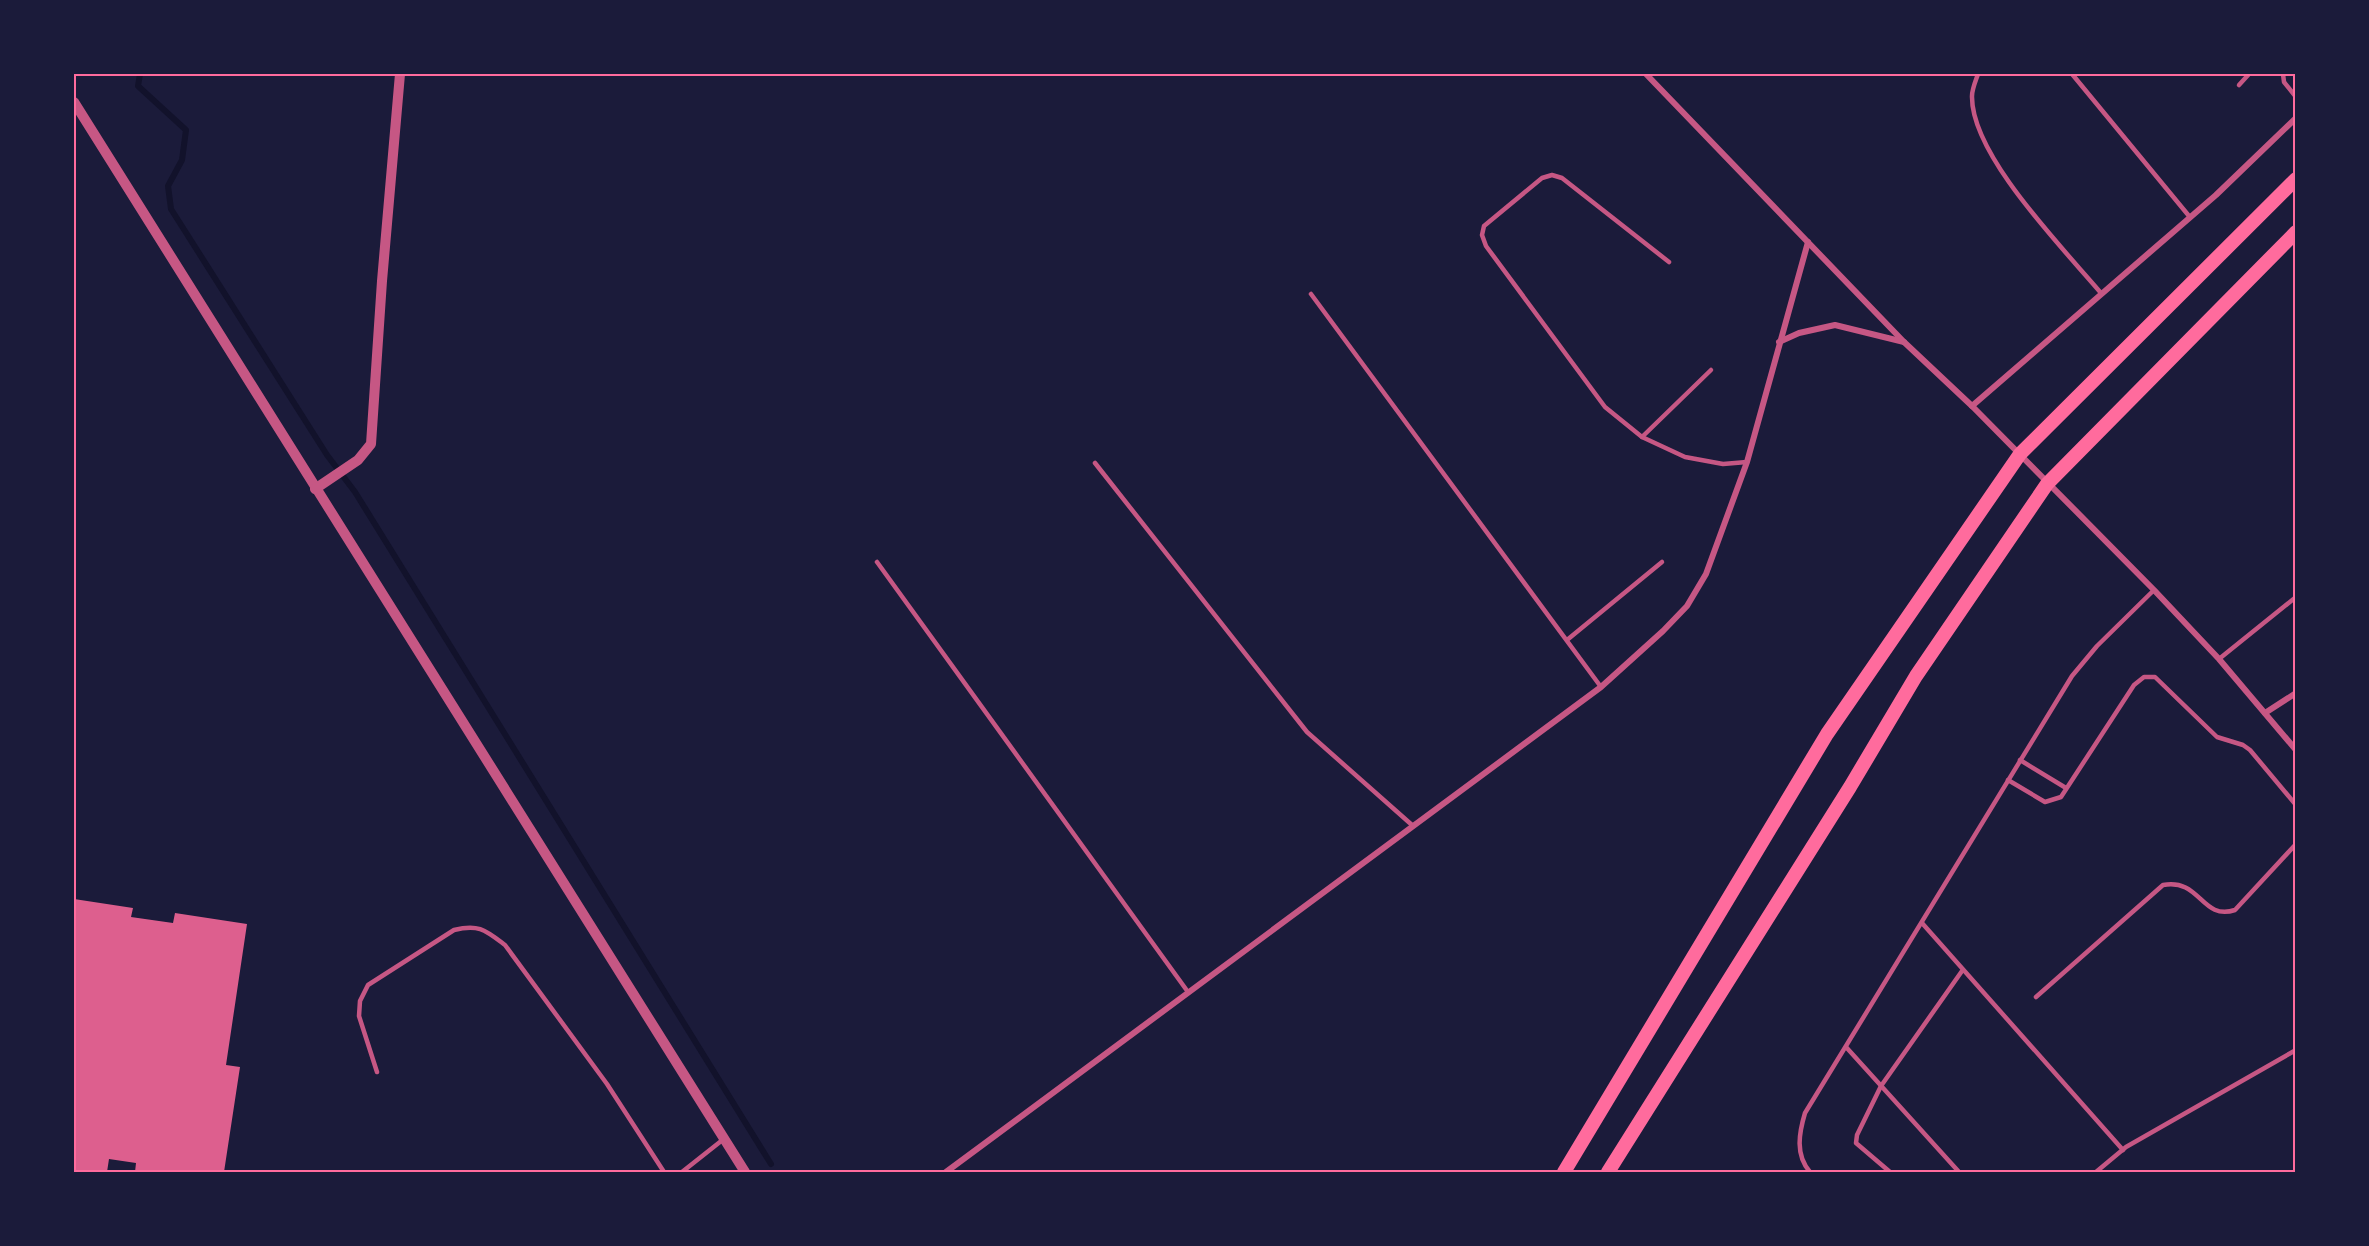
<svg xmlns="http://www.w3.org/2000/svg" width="2369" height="1246" font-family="'IBM Plex Serif',serif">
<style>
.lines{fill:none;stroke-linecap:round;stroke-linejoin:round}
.stream{stroke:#12122b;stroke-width:6}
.building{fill:#dd5f8e}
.service{stroke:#c65784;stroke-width:4.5}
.minor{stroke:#c65784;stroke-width:6}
.tertiary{stroke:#c65784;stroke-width:10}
.primary{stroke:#ff6b9d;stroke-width:14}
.neatline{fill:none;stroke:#ff6b9d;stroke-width:2}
</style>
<rect width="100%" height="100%" fill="#1b1b3a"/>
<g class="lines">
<path class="stream" d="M140,74l-2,12 48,44 -4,30 -14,26 3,23 156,246 28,37 416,672"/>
</g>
<path class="building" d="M74,899l59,9 -2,9 42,6 2,-10 72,11 -21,141 14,2 -16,105h-89l1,-9 -27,-4 -2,13h-33z"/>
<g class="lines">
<g class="service">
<path d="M1978,74c-2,6 -6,15 -6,22 -1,59 91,152 129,197"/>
<path d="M2072,74l117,142"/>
<path d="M2283,74l1,8 12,15"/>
<path d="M2239,85l10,-11"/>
<path d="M1669,262l-107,-84 -10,-3 -10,3 -58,48 -2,9 4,11 119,161 37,30 43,20 38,7 24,-2"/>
<path d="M1311,294l290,393"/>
<path d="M1642,437l69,-67"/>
<path d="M1095,463l212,269 105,93"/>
<path d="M877,562l311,430"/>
<path d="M1567,640l95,-78"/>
<path d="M2219,659l77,-62"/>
<path d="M2020,760l46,28"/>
<path d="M2008,780l37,22 16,-5 73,-112 10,-8h11l62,60 26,8 7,5 46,55"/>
<path d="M1922,923l201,227"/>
<path d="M2036,997l127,-112c38,-7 38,36 72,25l61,-66"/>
<path d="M1846,1047l113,125"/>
<path d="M377,1072l-18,-56 1,-15 8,-16 86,-55c25,-6 31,0 51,15l102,139 57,88"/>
<path d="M682,1172l43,-34"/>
<path d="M1810,1172c-15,-17 -11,-39 -5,-59l267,-437 25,-30 57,-56"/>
<path d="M1890,1172l-34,-29 1,-8 24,-49 81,-115"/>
<path d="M2096,1172l30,-25 170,-97"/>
</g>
<g class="minor">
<path d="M1646,74l258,268 68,64 182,184 65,69 77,91"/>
<path d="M1779,342l20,-9 36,-8 69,17"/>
<path d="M1972,406l244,-211 80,-77"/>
<path d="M2265,713l31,-20"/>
<path d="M946,1172l655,-485 62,-56 24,-25 19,-32 41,-112 61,-220"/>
</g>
<g class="tertiary">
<path d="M74,102l671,1070"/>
<path d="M315,489l43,-29 13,-16 11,-163 18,-207"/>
</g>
<g class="primary">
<path d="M1564,1172l263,-438 193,-280 276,-275"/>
<path d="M1608,1172l242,-385 66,-111 131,-192 249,-252"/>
</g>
</g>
<rect width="2369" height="1246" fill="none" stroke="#1b1b3a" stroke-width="150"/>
<rect x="75" y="75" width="2219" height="1096" class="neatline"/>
</svg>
